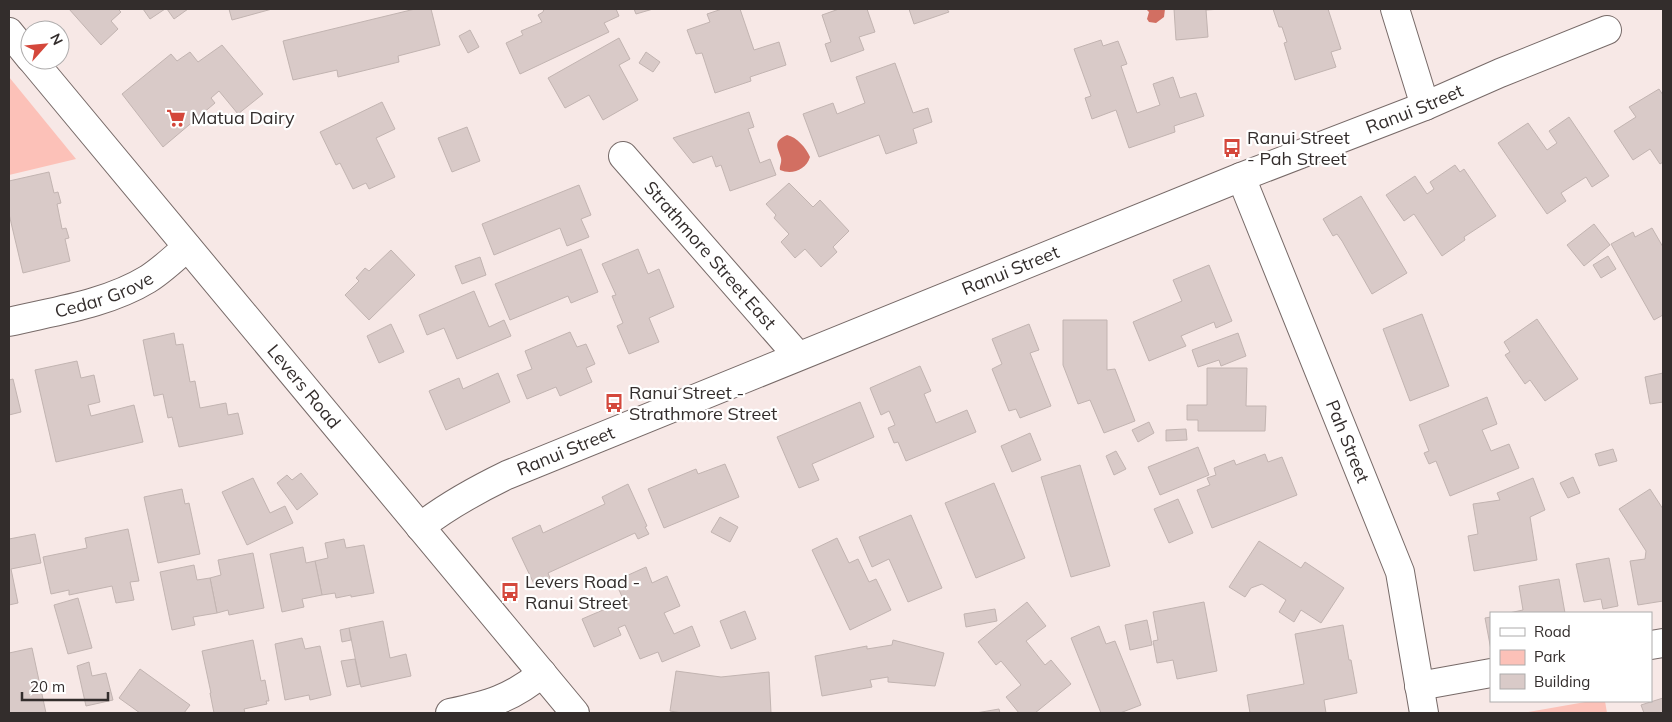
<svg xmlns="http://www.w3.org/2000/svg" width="1672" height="722" font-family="Mulish,sans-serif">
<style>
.green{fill:#fcc1b8}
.water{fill:#d26f62}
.building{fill:#d9cac8;stroke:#c2b4b1}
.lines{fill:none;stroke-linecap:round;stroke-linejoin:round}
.minor-casing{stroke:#776a68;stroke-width:30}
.tertiary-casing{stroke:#776a68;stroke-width:30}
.minor{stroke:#fff;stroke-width:28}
.tertiary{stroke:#fff;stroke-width:28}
.labels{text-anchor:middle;stroke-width:4.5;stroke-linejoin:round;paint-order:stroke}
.street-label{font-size:18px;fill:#332d2c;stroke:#fff}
.poi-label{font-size:18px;fill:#332d2c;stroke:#fff;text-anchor:start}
</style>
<rect width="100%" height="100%" fill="#f7e8e6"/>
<g class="green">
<path d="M9,77l67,82 -67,16z"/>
<path d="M1591,701h14l2,12h-84z"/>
</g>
<g class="water">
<path d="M1146,9h19l-1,8 -8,6 -7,-1 -2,-3 2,-7z"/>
<path d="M787,135c10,2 19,13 23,22 -4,13 -18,18 -30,13 -1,-4 2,-7 1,-12 -3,-11 -9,-16 6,-23z"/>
</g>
<g class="building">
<path d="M69,9h49l3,3 -10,9 7,8 -17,16z"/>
<path d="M143,9h22l-15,10z"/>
<path d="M167,9h21l-14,10z"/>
<path d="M229,9h43l-40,11z"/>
<path d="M415,9h16l9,36 -42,11 1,6 -61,15 -1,-7 -44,10 -10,-39z"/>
<path d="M544,9h72l3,7 -15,7 5,9 -89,42 -14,-31 17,-8 -2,-4 21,-9 -4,-7 5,-3z"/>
<path d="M634,9h19l-17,5z"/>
<path d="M722,9h18l14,41 25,-8 7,23 -36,12 1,4 -36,12 -13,-40 -6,1 -9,-24 23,-8 -3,-8z"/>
<path d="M839,9h28l8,23 -16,5 5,13 -33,12 -6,-18 6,-2 -9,-27z"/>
<path d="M909,9h38l2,3 -35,12z"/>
<path d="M1174,9h48l-16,1 2,27 -32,3z"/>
<path d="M1273,9h55l13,40 -10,3 5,15 -41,13 -11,-37 3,-1 -5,-15h-3z"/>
<path d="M470,30l9,17 -11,6 -9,-17z"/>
<path d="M619,38l11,21 -11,6 19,35 -35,20 -14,-25 -24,13 -17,-30z"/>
<path d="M1101,40l2,6 15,-5 9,23 -6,2 16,47 23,-8 -7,-21 20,-7 7,21 16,-5 8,23 -30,10 1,6 -46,16 -13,-38 -24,9 -7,-21 6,-2 -17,-47z"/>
<path d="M222,45l41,49 -25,20 -19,-23 -8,7 4,5 -52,44 -41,-53 49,-40 6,7 13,-9 8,10z"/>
<path d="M646,52l14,10 -7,10 -14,-9z"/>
<path d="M895,63l18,50 15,-5 4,14 -19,7 4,14 -31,11 -7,-19 -60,22 -16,-43 30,-11 4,11 28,-11 -9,-26z"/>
<path d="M1659,89l4,6v67l-3,2 -10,-15 -17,11 -19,-29 22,-14 -7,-10z"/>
<path d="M382,102l13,27 -19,9 19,39 -26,12 -3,-6 -13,6 -13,-26 -4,2 -16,-33z"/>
<path d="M749,112l5,15 -6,2 12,34 10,-4 6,16 -46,16 -9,-26 -5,2 -4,-11 -19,7 -20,-25z"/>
<path d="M1569,117l40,59 -17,11 -6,-10 -25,16 5,8 -19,13 -49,-71 30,-20 19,27 10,-7 -8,-12z"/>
<path d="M467,127l13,34 -28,11 -14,-34z"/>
<path d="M1455,165l5,7 4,-3 32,47 -32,21 1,3 -23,16 -28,-42 -10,7 -18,-26 29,-19 12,18 7,-5 -4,-7z"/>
<path d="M49,172l5,21 4,-1 3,11 -4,1 5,25 4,-1 3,10 -4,1 5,22 -47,12 -14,-59v-33z"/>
<path d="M789,183l24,24 7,-7 29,31 -16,16 4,5 -16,15 -16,-18 -10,9 -14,-16 8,-8 -15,-16 2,-3 -10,-11z"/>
<path d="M579,185l12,30 -10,4 8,18 -22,9 -7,-18 -66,27 -12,-31z"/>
<path d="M1361,196l46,77 -35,21 -30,-53 -5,-7 -4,2 -10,-17z"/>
<path d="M1594,224l16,21 -26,21 -17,-21z"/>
<path d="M1652,228l11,19v68l-9,5 -43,-76 22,-12 2,5z"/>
<path d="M581,249l17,43 -27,11 -3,-7 -58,24 -15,-36z"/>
<path d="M638,249l10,25 11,-5 15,38 -25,11 10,24 -30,12 -12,-28 6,-3 -11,-27 4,-1 -14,-31z"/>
<path d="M391,250l24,25 -46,45 -24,-25 14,-14 -3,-3 9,-10 4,3z"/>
<path d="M1608,256l8,13 -15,9 -8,-13z"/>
<path d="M480,257l6,18 -24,9 -7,-18z"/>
<path d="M1209,265l23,56 -16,7 -2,-6 -33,14 5,10 -37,15 -16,-39 49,-21 -9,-21z"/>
<path d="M474,291l15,36 15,-7 7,16 -54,23 -13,-31 -17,7 -8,-20z"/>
<path d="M1422,314l27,72 -39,15 -27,-72z"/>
<path d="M1537,319l41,60 -33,22 -15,-21 -5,4 -20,-29 5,-3 -6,-10z"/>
<path d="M1063,320h44v50l8,-1 20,52 -31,12 -14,-33 -12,4 -15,-39z"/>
<path d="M391,324l13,28 -25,11 -12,-27z"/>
<path d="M1029,324l10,26 -9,3 21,53 -31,12 -4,-9 -7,2 -17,-42 10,-5 -10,-25z"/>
<path d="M570,332l7,15 9,-3 9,20 -9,4 6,14 -32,14 -4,-9 -29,12 -10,-24 15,-6 -7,-18z"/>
<path d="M174,333l2,12 7,-1 7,38 5,-1 5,27 26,-5 2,12 10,-2 5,21 -64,13 -7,-30 -4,1 -5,-24 -9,2 -11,-56z"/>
<path d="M1238,333l8,23 -25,10 -2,-6 -21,7 -6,-17z"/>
<path d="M77,361l4,17 13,-3 6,27 -12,3 3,11 43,-11 9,37 -87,20 -21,-92z"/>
<path d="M920,366l11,25 -7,3 12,29 31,-13 9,22 -70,29 -8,-19 -4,1 -6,-15 7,-3 -6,-14 -8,4 -11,-27z"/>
<path d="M1207,368h40l-1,38h20l-1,25h-67v-11h-11v-15h20z"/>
<path d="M498,373l12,29 -64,28 -17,-39 30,-13 4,11z"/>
<path d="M1663,373v29l-13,2 -5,-27z"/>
<path d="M13,379l8,33 -12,3v-35z"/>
<path d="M1487,397l10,27 -15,6 9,21 18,-7 10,24 -69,28 -14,-35 -7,3 -5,-11 5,-2 -10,-26z"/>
<path d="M860,402l14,35 -62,27 7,16 -20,8 -22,-51z"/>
<path d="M1149,422l5,11 -16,9 -6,-12z"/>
<path d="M1186,429l1,11 -21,1v-11z"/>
<path d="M1030,433l11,27 -29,12 -11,-26z"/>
<path d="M1198,447l11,28 -49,20 -12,-28z"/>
<path d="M1613,449l4,12 -18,5 -4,-12z"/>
<path d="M1116,451l10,18 -12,6 -8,-19z"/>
<path d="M1265,454l3,8 14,-5 15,38 -85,33 -15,-38 13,-5 -3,-7 9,-3 -2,-7 20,-8 2,5z"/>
<path d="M725,464l14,33 -75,31 -16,-39 48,-20 2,5z"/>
<path d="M1080,465l30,101 -39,11 -30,-100z"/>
<path d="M301,473l17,21 -21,16 -20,-27 10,-8 5,5z"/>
<path d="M1573,477l7,16 -12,5 -8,-15z"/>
<path d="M253,478l17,35 15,-7 8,17 -46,22 -25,-53z"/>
<path d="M1533,478l12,32 -15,7 7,43 -63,11 -6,-35 10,-2 -5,-30 27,-4 -3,-7z"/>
<path d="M994,483l31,75 -49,20 -31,-75z"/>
<path d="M628,484l19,42 -2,1 4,7 -11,5 -3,-6 -87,40 2,5 -15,8 -23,-48 28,-13 3,8 62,-29 -3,-7z"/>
<path d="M182,489l3,15 4,-1 11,51 -42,9 -14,-66z"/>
<path d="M1650,489l13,20v92l-25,4 -8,-44 15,-2 1,-8 -27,-42z"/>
<path d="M1178,499l15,34 -24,10 -15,-34z"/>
<path d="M911,515l31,73 -34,14 -19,-43 -17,8 -13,-30z"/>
<path d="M720,517l18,10 -8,15 -19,-10z"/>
<path d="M128,529l11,52 -9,1 4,18 -18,3 -4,-17 -43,9v-5l-18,4 -8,-37 44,-9 -2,-10z"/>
<path d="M35,534l6,29 -30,6 7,34 -9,2v-66z"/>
<path d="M837,538l12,25 9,-4 11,23 7,-3 15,31 -41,20 -38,-80z"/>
<path d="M344,539l2,9 18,-3 10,48 -23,4v-2l-15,3 -1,-5 -13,2 -7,-34 13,-3 -3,-15z"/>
<path d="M1259,541l42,27 4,-6 39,26 -23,35 -20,-13 -7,12 -15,-10 7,-12 -24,-16 -11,4 -6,9 -16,-10z"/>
<path d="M303,547l3,16 9,-2 7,34 -20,4 2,8 -22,5 -12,-58z"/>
<path d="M253,553l11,55 -35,7 -1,-5 -11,3 -7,-35 11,-3 -3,-15z"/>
<path d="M1609,558l9,48 -15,3 -2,-10 -17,3 -8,-38z"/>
<path d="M194,565l3,15 13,-2 7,35 -24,4 2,8 -23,5 -12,-58z"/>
<path d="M646,567l6,16 15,-7 13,30 -16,7 10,21 18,-8 8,20 -38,16 -4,-10 -18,7 -15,-34 -7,3 3,7 -27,12 -12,-28 42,-18 -9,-20z"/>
<path d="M1559,579l6,34h-56l14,-3 -4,-24z"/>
<path d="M78,598l14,50 -24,6 -14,-49z"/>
<path d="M1027,602l19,24 -20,15 19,24 6,-5 20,24 -36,29h-16l-13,-16 15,-12 -20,-24 -5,4 -18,-23z"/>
<path d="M1204,602l13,69 -40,8 -4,-19 -16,3 -4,-22 5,-1 -5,-28z"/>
<path d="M995,609l2,12 -31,6 -2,-13z"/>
<path d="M745,611l11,28 -25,10 -11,-28z"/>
<path d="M1491,617v33l-6,-32z"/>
<path d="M1147,620l5,25 -22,5 -5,-25z"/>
<path d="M383,621l7,37 16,-4 5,22 -50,11 -12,-59z"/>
<path d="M1343,625l6,35h2l6,33 -33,7 2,13h-76l-3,-18 57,-11 -9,-50z"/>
<path d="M1099,626l7,18 9,-3 26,64 -21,8h-19l-30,-75z"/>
<path d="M349,628l2,12 -9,2 -2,-12z"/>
<path d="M302,638l3,11 15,-3 11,49 -21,5 -1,-5 -24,5 -10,-56z"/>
<path d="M253,640l8,41 4,-1 4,21h-3l1,3 -23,5 1,4h-31l-4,-20h1l-9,-42z"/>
<path d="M893,640l51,13 -9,33 -47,-4v-5l-18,3 2,7 -50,9 -7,-40 52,-10v3l25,-4z"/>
<path d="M32,648l14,65h-37v-60z"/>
<path d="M355,659l5,25 -13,3 -6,-26z"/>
<path d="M89,662l3,14 14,-3 7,27 -27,6 -9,-40z"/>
<path d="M140,669l50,36 -6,8h-44l-21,-15z"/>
<path d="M676,671l45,6 48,-5 2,41h-89l-12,-2z"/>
<path d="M1663,698v15h-19l-3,-8z"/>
<path d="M999,709l1,4h-24z"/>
</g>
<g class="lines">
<g class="minor-casing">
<g id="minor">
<path d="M1395,9l30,97"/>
<path id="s1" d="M623,156l175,200"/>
<path id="s2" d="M1241,177l159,395 24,141"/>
<path id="s3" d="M9,322c46,-11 98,-18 139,-43 14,-9 27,-21 39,-32"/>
<path id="s4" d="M420,527c27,-21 56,-37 87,-52l734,-298 184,-71 75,-33 107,-43"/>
<path d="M1651,645l12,-2"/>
<path d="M1419,686l72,-13"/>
<path d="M450,713c37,-8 62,-14 92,-40"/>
</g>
</g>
<g class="tertiary-casing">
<g id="tertiary">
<path d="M9,32l21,26"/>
<path id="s5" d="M32,60l543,653"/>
</g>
</g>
<use href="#minor" class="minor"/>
<use href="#tertiary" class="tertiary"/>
</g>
<defs>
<g id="supermarket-bare" transform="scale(1.5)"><path d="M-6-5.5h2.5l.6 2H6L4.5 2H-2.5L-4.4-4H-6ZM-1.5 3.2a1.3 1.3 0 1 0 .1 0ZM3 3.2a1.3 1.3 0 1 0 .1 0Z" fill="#d4473b" stroke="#fff" stroke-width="2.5" paint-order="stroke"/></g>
<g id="bus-bare" transform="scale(1.5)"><path d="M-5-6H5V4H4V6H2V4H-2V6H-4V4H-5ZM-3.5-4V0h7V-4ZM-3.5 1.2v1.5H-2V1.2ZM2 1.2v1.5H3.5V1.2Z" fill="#d4473b" stroke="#fff" stroke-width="2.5" paint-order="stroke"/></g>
</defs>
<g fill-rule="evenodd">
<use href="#supermarket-bare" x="176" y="118"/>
<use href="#bus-bare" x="1232" y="148"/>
<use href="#bus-bare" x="614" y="403"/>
<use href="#bus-bare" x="510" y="592"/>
</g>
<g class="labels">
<g class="street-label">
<text dy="6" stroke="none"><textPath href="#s4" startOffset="1080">Ranui Street</textPath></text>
<text dy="6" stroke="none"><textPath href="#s1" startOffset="132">Strathmore Street East</textPath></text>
<text dy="6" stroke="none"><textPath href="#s4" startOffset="645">Ranui Street</textPath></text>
<text dy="6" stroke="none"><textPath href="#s3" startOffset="99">Cedar Grove</textPath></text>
<text dy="6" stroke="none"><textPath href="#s5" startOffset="425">Levers Road</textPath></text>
<text dy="6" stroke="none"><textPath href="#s2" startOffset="285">Pah Street</textPath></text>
<text dy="6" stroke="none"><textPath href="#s4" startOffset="165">Ranui Street</textPath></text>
</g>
<g class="poi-label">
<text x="191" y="124">Matua Dairy</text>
<text x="1247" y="144">Ranui Street<tspan x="1247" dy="21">- Pah Street</tspan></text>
<text x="629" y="399">Ranui Street -<tspan x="629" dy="21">Strathmore Street</tspan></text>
<text x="525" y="588">Levers Road -<tspan x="525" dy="21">Ranui Street</tspan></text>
</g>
</g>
<rect width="1672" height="722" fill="none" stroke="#332d2c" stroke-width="20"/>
<rect x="1490" y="612" width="162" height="90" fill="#ffffff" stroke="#adabab"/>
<rect x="1500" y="628" width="25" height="8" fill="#ffffff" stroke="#adabab"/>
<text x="1534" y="637" font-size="15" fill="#332d2c">Road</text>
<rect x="1500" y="650" width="25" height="15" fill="#fcc1b8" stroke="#adabab"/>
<text x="1534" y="662" font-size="15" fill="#332d2c">Park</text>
<rect x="1500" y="674" width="25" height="15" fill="#d9cac8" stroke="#adabab"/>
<text x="1534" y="687" font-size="15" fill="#332d2c">Building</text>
<g transform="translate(45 45) rotate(63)"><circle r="24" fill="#ffffff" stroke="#adabab"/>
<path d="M0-4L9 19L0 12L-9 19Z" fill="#d4473b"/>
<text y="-8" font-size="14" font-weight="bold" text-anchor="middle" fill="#332d2c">N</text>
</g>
<path d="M22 692v8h86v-8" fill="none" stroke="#332d2c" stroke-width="2.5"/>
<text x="30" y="692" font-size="15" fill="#332d2c" stroke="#ffffff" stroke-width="4" paint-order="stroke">20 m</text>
</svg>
